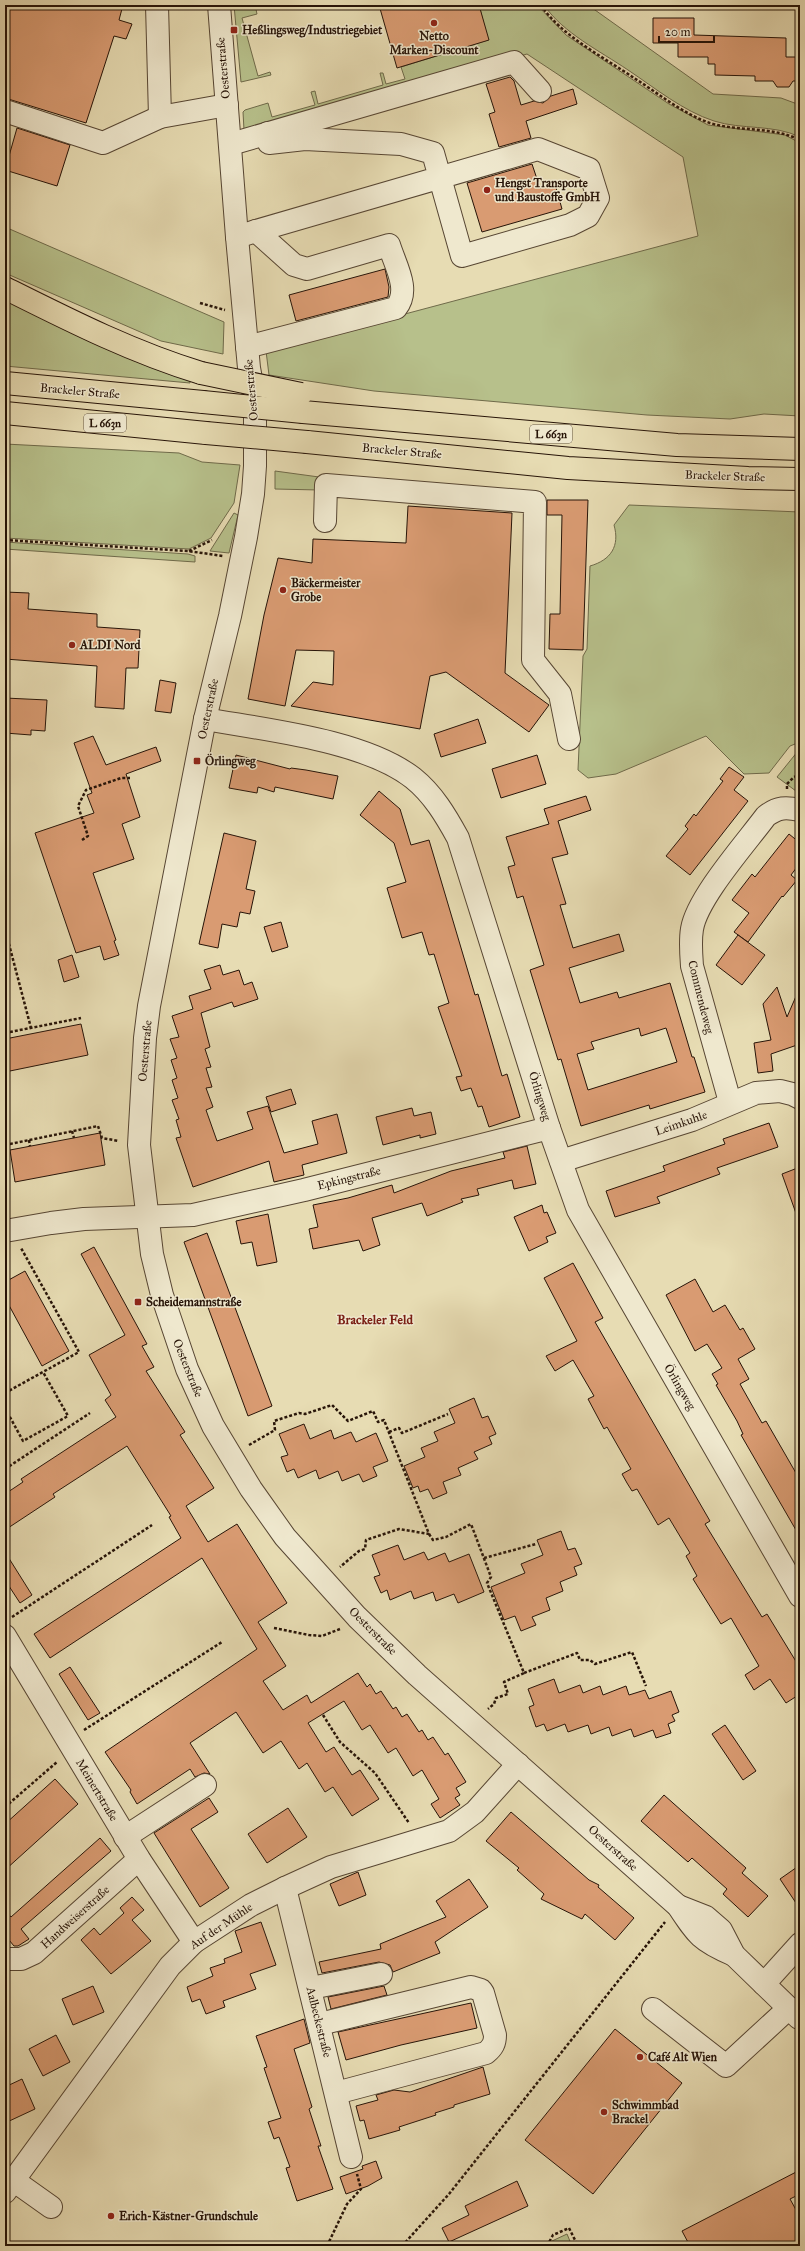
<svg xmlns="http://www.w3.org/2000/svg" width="805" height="2251" font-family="'IM FELL Great Primer',serif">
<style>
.green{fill:#b7c08b;stroke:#6f6a4a}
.building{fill:#d99b72;stroke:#271408;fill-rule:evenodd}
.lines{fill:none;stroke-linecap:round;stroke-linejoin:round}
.minor-casing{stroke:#574633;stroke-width:24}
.highway-casing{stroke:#271408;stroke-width:24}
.path{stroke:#271408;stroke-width:2.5;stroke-dasharray:3 2;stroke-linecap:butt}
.minor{stroke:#efe8ce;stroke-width:22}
.highway{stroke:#e7dcb3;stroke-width:22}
.highway-bridge-casing{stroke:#271408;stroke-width:24;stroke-linecap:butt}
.highway-bridge{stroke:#e7dcb3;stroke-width:22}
.poi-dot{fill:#8f2418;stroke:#efe8ce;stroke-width:1.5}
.labels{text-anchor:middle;stroke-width:3;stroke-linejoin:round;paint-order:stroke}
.shield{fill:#efe8ce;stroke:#635443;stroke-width:1}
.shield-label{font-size:11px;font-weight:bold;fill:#271408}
.poi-label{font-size:12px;font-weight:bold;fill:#271408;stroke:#efe8ce;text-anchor:start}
.street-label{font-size:12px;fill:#271408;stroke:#efe8ce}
.neighbourhood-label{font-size:13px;font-weight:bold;fill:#7a1f14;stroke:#efe8ce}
</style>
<rect width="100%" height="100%" fill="#e7dcb3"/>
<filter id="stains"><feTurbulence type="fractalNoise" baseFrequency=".005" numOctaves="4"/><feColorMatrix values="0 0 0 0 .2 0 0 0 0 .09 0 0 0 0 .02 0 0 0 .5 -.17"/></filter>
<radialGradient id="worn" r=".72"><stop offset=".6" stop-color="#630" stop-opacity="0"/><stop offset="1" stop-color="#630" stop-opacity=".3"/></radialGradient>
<g class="green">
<path d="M234,5h21l2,9 -15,4 16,58 12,-4 1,3 -30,7z"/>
<path d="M479,5h58l29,30 103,69 39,21 77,10 15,8v273l-36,-2 -34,5 -83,-4 -273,-24 -105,-16 -3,-24 432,-115 -15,-79 -156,-103 -273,78 -10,-2 -1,-18 2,-2 23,-7 4,14 43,-12 -4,-13 4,-1 3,13 65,-19 -3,-12h3l3,11 19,-5 -4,-12 87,-27z"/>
<path d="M544,5h44l125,89 68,4 19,7v32c-27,-13 -58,-7 -86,-16 -31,-10 -59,-33 -86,-51 -28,-19 -65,-37 -84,-65z"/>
<path d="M5,227l219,95 -1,32 -62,-13 -156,-68z"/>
<path d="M5,298l185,82v3l-185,-17z"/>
<path d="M5,444l174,9 23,9 38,3 -6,38 -23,35 -22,11 -184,-11z"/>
<path d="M275,471l44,6v13l-44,-1z"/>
<path d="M629,505l171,7v230l-10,4 -21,27 -25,1 -38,-38 -90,38 -28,4 -10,-8 5,-114 4,-7 3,-83c21,-6 30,-20 24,-41z"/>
<path d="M234,513l4,2 -9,38 -19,-2z"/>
<path d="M5,542l183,12 7,2v6l-190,-13z"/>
<path d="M798,751h2v43l-23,-17z"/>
<path d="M567,2234l5,12h-18l-2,-5z"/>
</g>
<g class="building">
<path d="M5,5h118l-4,15 13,4 -6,15 -12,-3 -28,87 -81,-25z"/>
<path d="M379,5h100l10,35 -92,28z"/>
<path d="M653,18h41v17l92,3v19h14v24h-7l-4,6h-12l-4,-6h-18v-5l-40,-1v-11h-7v-7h-30v-14h-25z"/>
<path d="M510,77l4,4 7,24 13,-4 9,2 8,-7 22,-7 4,15 -51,17 5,17 -32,9 -10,-33 6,-2 -9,-28z"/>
<path d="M17,128l53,17 -13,41 -52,-16z"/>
<path d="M532,164l8,24 15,-4 7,25 -80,23 -15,-49z"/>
<path d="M385,269l4,18 -1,10 -92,24 -7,-26z"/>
<path d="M547,500h41l-5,150 -34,-1 1,-35h10l2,-99h-15z"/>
<path d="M408,506l104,7 -7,160 44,32 -20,27 -83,-60 -16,4 -10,53 -129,-23 22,-24 20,3 1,-34 -38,-1 -11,56 -37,-7 16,-84 14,-57 34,5 1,-24 93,4z"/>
<path d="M5,592l24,1 -1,16 69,5v13l43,3 -2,38h-12l-2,41 -29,-2 2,-41 -92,-7z"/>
<path d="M160,680l16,3 -5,30 -16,-2z"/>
<path d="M5,698l42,2 -2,31 -14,-1v5l-26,-2z"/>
<path d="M478,719l8,24 -45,14 -7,-23z"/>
<path d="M93,736l13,29 50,-18 5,14 -35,13 14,43 -18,7 12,35 -41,14 23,67 -2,1 5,14 -15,5 -4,-14 -24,7 -41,-120 59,-20 -7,-18 5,-2 -18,-50z"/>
<path d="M236,755l54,14 1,-1 15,2 32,6 -5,23 -58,-12 -1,5 -16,-5 -1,6 -28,-5z"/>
<path d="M537,755l9,29 -45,14 -9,-29z"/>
<path d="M729,767l15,10 -10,13 14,11 -58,74 -24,-19 22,-27 -3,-3 9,-12 2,2 27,-35 -3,-2z"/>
<path d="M379,791l21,18 11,36 18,-5 46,155 3,-1 24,82 5,-2 13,43 -31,10 -7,-21 -4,1 -7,-19 -10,3 -5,-14 6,-1 -24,-69 11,-4 -15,-49 -5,1 -7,-23 -20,6 -15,-50 19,-6 -12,-39 -34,-28z"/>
<path d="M586,796l5,14 -33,11 10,33 -16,4 14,46 -6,1 13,43 46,-14 5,17 -55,17 11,35 37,-11 2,6 51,-15 22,74h2l11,35 -55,17 -1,-4 -68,21 -20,-67 -3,1 -28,-90 14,-5 -21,-69 -6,2 -9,-31 7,-2 -9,-28 43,-13 -5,-15zM639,1028l2,8 25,-8 11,34 -89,28 -11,-36 17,-5 -3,-7z"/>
<path d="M224,833l32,8 -10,48 9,2 -5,23 -10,-2 -3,15 -15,-3 -4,24 -19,-4z"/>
<path d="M789,834l11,9v20l-9,12 6,5 -14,17 -1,-1 -34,46 -14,-10 15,-19 -17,-13 20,-26 3,3z"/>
<path d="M281,922l7,25 -16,5 -8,-25z"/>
<path d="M738,935l27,20 -23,30 -26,-20z"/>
<path d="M72,955l7,22 -15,5 -6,-22z"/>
<path d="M220,965l3,10 16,-5 5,15 8,-3 6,17 -24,8 -2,-5 -31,11 9,34 -5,2 6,18 -5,1 6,19 -6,1 7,19 -7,3 11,31 36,-12 -6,-17 21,-6 16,47 34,-9 -6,-23 25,-7 10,39 -45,12 2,10 -30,7 -5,-21 -76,26 -17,-49 5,-1 -5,-17 3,-1 -7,-19 6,-2 -6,-18 5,-2 -6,-18 6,-2 -7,-19 9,-2 -7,-21 21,-7 -4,-13 22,-7 -7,-19z"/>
<path d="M777,987l10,30 13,-30v57l-29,10 2,17 -15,2 -4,-30 17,-3 -8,-36z"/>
<path d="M81,1024l7,31 -83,17v-33z"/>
<path d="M291,1089l5,15 -25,8 -5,-15z"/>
<path d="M412,1108l2,8 17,-4 5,22 -16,4v-3l-37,10 -7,-28z"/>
<path d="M769,1123l9,24 -61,21 3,6 -63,23 3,6 -45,14 -9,-26 59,-20 -2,-5 62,-22 -2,-5z"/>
<path d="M100,1133l5,32 -90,17 -5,-32z"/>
<path d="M527,1146l9,38 -22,5 -2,-9 -35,9 2,6 -18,4 2,3 -36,14 -5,-13 -50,15 8,27 -17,6 -4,-11 -46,9 -4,-20 9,-2 -5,-22 35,-7 44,-13 2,8 57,-22 54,-13 -2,-6z"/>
<path d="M800,1167v52h-2l-16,-45z"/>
<path d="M542,1205l2,8 3,-1 9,21 -10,4 2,5 -19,9 -15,-34z"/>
<path d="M268,1214l9,48 -20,4 -5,-24 -11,2 -5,-23z"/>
<path d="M207,1233l65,173 -24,10 -64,-174z"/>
<path d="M94,1247l53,97 -5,2 12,21 -8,4 39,61 -5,3 34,53 -28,18 22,36 29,-18 50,79 -29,19 28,44 -23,15 20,29 24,-15 4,8 47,-30 9,14 3,-3 6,10 5,-3 12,18 3,-2 6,10 5,-3 12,18 3,-2 6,10 5,-3 12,18 3,-2 18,29 -10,6 4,7 -5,3 5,7 -20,13 -9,-14 8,-5 -17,-29 -9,6 -17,-28 -8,5 -18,-28 -8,5 -18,-29 -36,22 18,29 8,-5 18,28 8,-5 19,29 -27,17 -19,-29 -8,5 -18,-29 -8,6 -18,-28 -18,12 -27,-41 -46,31 20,31 -6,-1 -9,4 -5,-8 -53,35 -7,-12 1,-2 -26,-38 152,-103 -55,-91 -152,100 -16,-24 147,-96 -12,-21 2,-1 -44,-70 -74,48 2,3 -50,33v-36l18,-12 -2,-3 95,-62 -11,-17 6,-5 -22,-40 36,-20 -44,-81z"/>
<path d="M573,1263l30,55 -8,4 115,199 -5,3 57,93 5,-3 33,54v26l-14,9 -16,-24 -16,11 -9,-15 14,-9 -28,-48 -10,6 -28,-45 4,-3 -11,-20 4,-3 -21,-35 -11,7 -21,-36 -5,2 -5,-8 -5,-9 9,-5 -24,-42 -3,2 -16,-30 6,-3 -21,-36 -18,11 -9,-15 31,-15 -33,-63z"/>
<path d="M25,1271l44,80 -27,15 -37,-68v-16z"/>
<path d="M695,1279l18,33 12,-7 15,25 3,-2 12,21 -17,10 11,20 -9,5 22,39 4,-2 34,59v57l-59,-102 2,-1 -6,-13 -21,-36 2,-1 -6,-10 10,-6 -15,-24 -12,7 -29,-56z"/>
<path d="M474,1398l8,20 6,-2 8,18 -7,3 3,7 -18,8 4,7 -20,9 3,7 -18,7 4,11 -14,6 -5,-10 -8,3 -2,-6 -5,2 -9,-22 21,-9 -4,-9 17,-7 -4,-9 21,-9 -6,-14z"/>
<path d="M304,1424l6,15 21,-9 3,9 17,-7 5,10 20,-9 12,28 -15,6 4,9 -14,6 -4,-8 -17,7 -4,-10 -19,8 -3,-9 -18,8 -4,-9 -7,3 -6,-15 7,-2 -9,-21z"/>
<path d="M561,1531l7,19 7,-2 7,16 -8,3 3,8 -17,7 3,9 -17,7 4,12 -18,7 4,8 -15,6 -6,-15 -11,4 -13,-33 34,-14 -4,-9 22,-9 -6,-15z"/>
<path d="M398,1545l6,15 20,-8 4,8 17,-7 4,9 20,-8 15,38 -26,11 -4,-9 -18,7 -3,-9 -19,7 -3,-8 -21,9 -3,-10 -6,3 -7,-16 6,-2 -8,-20z"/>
<path d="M5,1552l27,43 -12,8 -15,-23z"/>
<path d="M70,1667l30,46 -12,7 -29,-46z"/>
<path d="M554,1679l5,14 21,-8 3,8 17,-7 3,9 23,-9 3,9 16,-5 4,9 22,-8 8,21 -7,3 3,6 -7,3 3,9 -15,5 -3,-8 -19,7 -3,-8 -19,7 -3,-9 -18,7 -3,-9 -20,7 -3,-8 -18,7 -3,-7 -8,3 -7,-20 5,-2 -6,-16z"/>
<path d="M725,1725l31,46 -13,9 -31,-46z"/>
<path d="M55,1779l23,25 -73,66v-46z"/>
<path d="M664,1795l82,73 -4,5 26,23 -20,21 -25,-23 4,-5 -35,-31 -4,4 -47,-41z"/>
<path d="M209,1798l9,14 -27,17 38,59 -29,19 -46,-74z"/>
<path d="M288,1808l19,29 -40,26 -19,-29z"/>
<path d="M511,1812l78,68 10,5 -1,2 36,31 -19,22 -30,-26 -3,5 -41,-20 3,-5 -27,-24 2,-2 -33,-27z"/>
<path d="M100,1838l11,13 -90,78 8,10 -11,7h-4l-5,-6 -4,3v-33l6,7z"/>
<path d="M800,1865v44l-20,-30z"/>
<path d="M358,1872l8,23 -27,11 -9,-22z"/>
<path d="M469,1879l19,28 -53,35 5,11 -47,19 -3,-7 -11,-3 -57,11 -3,-11 62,-13 -1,-5 66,-27 -10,-16z"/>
<path d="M132,1897l12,13 -12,10 19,21 -40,33 -30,-34 13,-12 6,7 24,-22 -4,-5z"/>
<path d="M261,1922l15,43 -26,9 6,15 -33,12 2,6 -19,7 -6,-15 -8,3 -5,-15 26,-11 -3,-8 15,-5 -1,-4 18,-7 -7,-21z"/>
<path d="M93,1986l11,26 -31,13 -11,-26z"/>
<path d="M384,1986l3,9 -56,14 -3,-12z"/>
<path d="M471,2003l6,25 -76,17 -55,15 -8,-28z"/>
<path d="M304,2019l6,24 -16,6 18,58 -3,2 12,37h-3l15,43 -36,12 -11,-33 4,-1 -11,-30 -5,2 -6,-17 13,-4 -17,-50 3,-1 -11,-31z"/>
<path d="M615,2029l67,54 -89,111 -68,-54z"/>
<path d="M56,2035l14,27 -27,14 -14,-27z"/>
<path d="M483,2067l7,27 -36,11v2l-19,6 1,2 -37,12 1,3 -31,9 -5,-19 -4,1 -4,-15 22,-6 -2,-5 18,-5 16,2z"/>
<path d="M22,2079l13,30 -30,14v-36z"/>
<path d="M376,2161l6,17 -14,8 -22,8 -6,-17 23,-8 -1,-3z"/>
<path d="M800,2170v24l-10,5 10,18v29h-110l-8,-15z"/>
<path d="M517,2181l11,25 -79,36 -7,-14 27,-13 -4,-9z"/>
</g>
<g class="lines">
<g class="minor-casing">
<g id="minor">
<path d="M157,5l3,112"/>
<path d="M219,5l18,232 12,131 6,33v65l-2,28 -7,43 -16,79 -25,103 -56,287 -4,32 -6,107 13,109 10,41 25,74 26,57 38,63 34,48 72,80 60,58 261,231c19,29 23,35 56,49"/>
<path d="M5,111l98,32 57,-26 67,-12"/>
<path d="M231,144l283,-82 26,29"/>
<path d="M237,237l19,-6 282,-82 51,20 9,29 -10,18 -18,9 -108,31 -29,-103 -32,-9 -96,-5 -36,4 -1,-10"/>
<path d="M247,347l149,-39c15,-18 -1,-43 -7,-63l-82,24 -13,-4 -38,-34"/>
<path d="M325,521l1,-36 209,17 -2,158 27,34 9,45"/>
<path d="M205,719c61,11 159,21 208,59 20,16 33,38 45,60l91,290 29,82 222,386"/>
<path d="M730,1102l-38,-136c-1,-13 -2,-25 0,-37 5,-31 54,-86 74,-113 12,-9 20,-9 34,-6"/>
<path d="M561,1161l131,-41 64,-27 24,-2 12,3 8,4"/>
<path d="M5,1231l46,-8 33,-4 109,-4 111,-25 245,-62"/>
<path d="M5,1636l134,223 55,83"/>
<path d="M125,1837l80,-52"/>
<path d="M285,1888l66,269"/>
<path d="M678,1906l28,11 15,13 13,25 65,63"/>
<path d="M5,1959h16l13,-6 105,-94"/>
<path d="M764,1984l36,-40"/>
<path d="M311,1988l70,-14"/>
<path d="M653,2009l73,57 63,-58"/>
<path d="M320,2024l151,-37 10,3 2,3 12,42c0,8 -2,12 -9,18l-150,40"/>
<path d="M13,2180l38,27"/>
<path d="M5,2192l165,-226 24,-24 57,-37 34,-17 46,-21 118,-36 26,-19 43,-48"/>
</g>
</g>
<g class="highway-casing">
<g id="highway">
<path d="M5,288c64,32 127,64 196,85"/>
<path d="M5,383l198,19"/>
<path d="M303,412l374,33 123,4"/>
<path d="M5,413l201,20"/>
<path d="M307,442l261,26 180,10 52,1"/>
</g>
</g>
<g class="path">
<path d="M541,5c19,30 64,53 93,73 24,15 49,36 76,45 30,9 62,3 90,17"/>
<path d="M200,303l25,7"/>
<path d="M5,540l183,11 35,5"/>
<path d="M189,551l23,-11"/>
<path d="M787,789v-5l7,-7 6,-2"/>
<path d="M82,840l6,-4 -10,-30 8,-16 35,-12h9"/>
<path d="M5,929l26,99"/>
<path d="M5,1033l76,-15"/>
<path d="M72,1131l2,7"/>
<path d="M29,1140l1,6"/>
<path d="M5,1145l93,-19 4,12 17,3"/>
<path d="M5,1393l74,-41 -58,-104"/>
<path d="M5,1408l18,33 45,-25 -25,-44"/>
<path d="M389,1432l10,-4 3,5 46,-19"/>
<path d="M249,1445l26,-15 -1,-9 25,-8 6,1 27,-9 16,16 25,-10 5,11 6,-2 45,114 -30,-5 -33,11 -1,9 -6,2 -19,16"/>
<path d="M5,1469l85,-56"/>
<path d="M429,1534l4,6 13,-3 25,-13 20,53 -4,6 37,90 -20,9 4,12 -12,4 -2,6 -6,5"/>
<path d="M484,1558l52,-14"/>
<path d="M12,1617l140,-92"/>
<path d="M274,1628l35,7 13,1 18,-7"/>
<path d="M524,1673l53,-20 3,7h10l5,4 37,-12 14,34"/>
<path d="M323,1715l17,27 35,31 34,50"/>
<path d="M84,1730l138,-88"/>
<path d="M5,1807l52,-45"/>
<path d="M327,2246l20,-42 14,-15 -4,-15"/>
<path d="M402,2246l47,-52 216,-272"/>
<path d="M547,2246l6,-11 16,-7 9,18"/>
</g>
<use href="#minor" class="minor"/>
<use href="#highway" class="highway"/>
<g class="highway-bridge-casing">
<g id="highway-bridge">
<path d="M201,373l100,21"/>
<path d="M203,402l100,10"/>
<path d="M206,433l101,9"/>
</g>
</g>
<use href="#highway-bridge" class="highway-bridge"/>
</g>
<g class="poi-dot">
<circle cx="434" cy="23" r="4"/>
<rect x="230" y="26" width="8" height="8" rx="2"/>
<circle cx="487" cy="190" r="4"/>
<circle cx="283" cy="590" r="4"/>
<circle cx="72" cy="645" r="4"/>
<rect x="193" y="757" width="8" height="8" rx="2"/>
<rect x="134" y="1298" width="8" height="8" rx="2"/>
<circle cx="640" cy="2057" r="4"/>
<circle cx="604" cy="2112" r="4"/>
<circle cx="111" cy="2216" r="4"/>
</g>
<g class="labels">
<g class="shield">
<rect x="84" y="414" width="42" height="18" rx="3"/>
<rect x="530" y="425" width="42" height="18" rx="3"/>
</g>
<g class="shield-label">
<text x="105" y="427">L 663n</text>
<text x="551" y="438">L 663n</text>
</g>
<g class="poi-label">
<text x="242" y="34">Heßlingsweg/Industriegebiet</text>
<text x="434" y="40" text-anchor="middle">Netto<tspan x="434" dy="14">Marken-Discount</tspan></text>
<text x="495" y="187">Hengst Transporte<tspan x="495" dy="14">und Baustoffe GmbH</tspan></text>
<text x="291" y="587">Bäckermeister<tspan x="291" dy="14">Grobe</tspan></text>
<text x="80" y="649">ALDI Nord</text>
<text x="205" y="765">Örlingweg</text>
<text x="146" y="1306">Scheidemannstraße</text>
<text x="648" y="2061">Café Alt Wien</text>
<text x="612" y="2109">Schwimmbad<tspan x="612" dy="14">Brackel</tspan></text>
<text x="119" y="2220">Erich-Kästner-Grundschule</text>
</g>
<g class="street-label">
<text transform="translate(223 68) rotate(-95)" y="4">Oesterstraße</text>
<text transform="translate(251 390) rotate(-95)" y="4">Oesterstraße</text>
<text transform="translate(80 391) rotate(5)" y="4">Brackeler Straße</text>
<text transform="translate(402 451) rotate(5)" y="4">Brackeler Straße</text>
<text transform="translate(725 476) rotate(2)" y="4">Brackeler Straße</text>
<text transform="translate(208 709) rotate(-78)" y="4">Oesterstraße</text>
<text transform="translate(701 997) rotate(76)" y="4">Commendeweg</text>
<text transform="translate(145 1051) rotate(-85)" y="4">Oesterstraße</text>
<text transform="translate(540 1096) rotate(73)" y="4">Örlingweg</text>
<text transform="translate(681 1123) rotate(-19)" y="4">Leimkuhle</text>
<text transform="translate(349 1178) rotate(-14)" y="4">Epkingstraße</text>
<text transform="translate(188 1368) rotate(68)" y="4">Oesterstraße</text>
<text transform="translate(680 1387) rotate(60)" y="4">Örlingweg</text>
<text transform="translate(373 1631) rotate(45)" y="4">Oesterstraße</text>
<text transform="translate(97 1790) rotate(59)" y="4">Meinertstraße</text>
<text transform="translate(613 1848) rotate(42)" y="4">Oesterstraße</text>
<text transform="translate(75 1917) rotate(-42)" y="4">Handweiserstraße</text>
<text transform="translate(221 1926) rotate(-34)" y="4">Auf der Mühle</text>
<text transform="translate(319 2022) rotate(76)" y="4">Aalbeckestraße</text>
</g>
<g class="neighbourhood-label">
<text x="375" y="1324">Brackeler Feld</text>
</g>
</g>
<rect width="805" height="2251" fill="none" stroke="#e7dcb3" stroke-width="20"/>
<rect x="6" y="6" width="793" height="2239" fill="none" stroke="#271408" stroke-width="2"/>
<rect x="10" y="10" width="785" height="2231" fill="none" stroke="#271408"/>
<path d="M659 36v6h55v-6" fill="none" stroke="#271408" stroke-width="2"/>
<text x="665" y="36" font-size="12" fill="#271408" stroke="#efe8ce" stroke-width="3" paint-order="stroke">20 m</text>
<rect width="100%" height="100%" filter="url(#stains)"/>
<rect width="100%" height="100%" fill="url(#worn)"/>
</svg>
